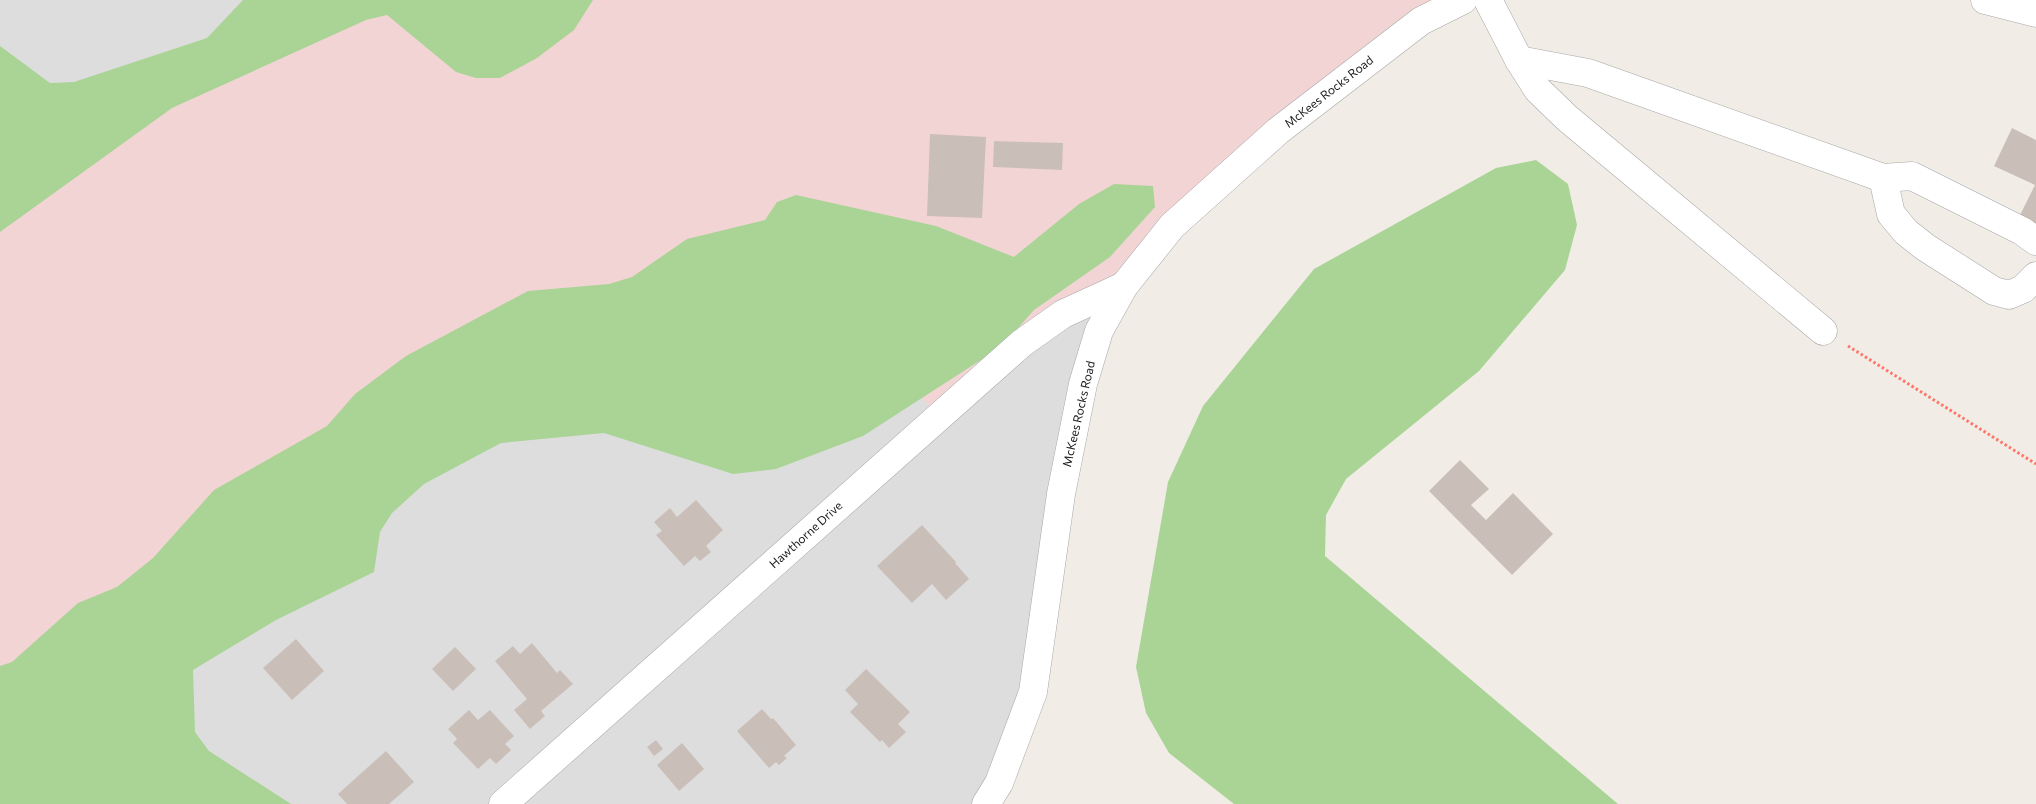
<svg xmlns="http://www.w3.org/2000/svg" width="2036" height="804" font-family="Commissioner,sans-serif">
<style>
.residential{fill:#dedddd}
.commercial{fill:#f3d4d4}
.forest{fill:#a9d496}
.building{fill:#cabfb8}
.lines{fill:none;stroke-linecap:round;stroke-linejoin:round}
.minor-casing{stroke:#a7a7a7;stroke-width:29}
.path{stroke:#ff7669;stroke-width:3;stroke-dasharray:2.5 2.5;stroke-linecap:butt}
.minor{stroke:#fff;stroke-width:28}
.labels{text-anchor:middle;stroke-width:4;stroke-linejoin:round;paint-order:stroke}
.street-label{font-size:12px;fill:#202020;stroke:#fff}
</style>
<rect width="100%" height="100%" fill="#f1ede6"/>
<g class="residential">
<path d="M0,0h267l-267,179z"/>
<path d="M765,220l359,66 -25,45 -66,361 -47,112h-986v-41z"/>
</g>
<path class="commercial" d="M267,0h1196l-42,21 -297,265 -185,131 -174,-197 -765,543v-584z"/>
<g class="forest">
<path d="M243,0h350l-19,30 -37,28 -37,20h-24l-20,-6 -69,-57 -21,5 -194,88 -172,124v-186l50,37 24,-1 133,-44z"/>
<path d="M1536,160l32,24 9,41 -12,45 -86,101 -133,108 -20,36 -1,41 293,248h-384l-65,-51 -23,-40 -10,-46 32,-185 35,-76 111,-137 182,-101z"/>
<path d="M1114,184l39,2 2,21 -45,50 -76,53 -33,37 -138,89 -87,33 -43,5 -129,-41 -103,10 -77,41 -32,29 -12,19 -6,40 -98,48 -83,50 2,62 14,19 82,53h-291v-138l12,-4 66,-59 39,-16 36,-29 61,-68 113,-64 28,-32 51,-38 122,-65 81,-7 23,-7 55,-38 78,-19 12,-18 19,-7 140,31 78,31 65,-53z"/>
</g>
<g class="building">
<path d="M2012,128l24,12v87l-18,-8 17,-34 -41,-19z"/>
<path d="M930,134l56,3 -4,81 -55,-2z"/>
<path d="M994,141l69,2 -1,27 -69,-3z"/>
<path d="M1460,460l29,29 -18,16 15,15 27,-27 40,41 -41,41 -83,-84z"/>
<path d="M696,500l27,30 -17,16 5,6 -11,9 -5,-5 -11,10 -28,-31 6,-4 -8,-9 16,-14 7,9z"/>
<path d="M922,525l34,37 -1,1 14,16 -23,21 -14,-16 -20,19 -35,-37z"/>
<path d="M296,639l28,32 -32,29 -29,-32z"/>
<path d="M532,643l25,30 3,-3 13,14 -32,27 4,5 -15,13 -16,-19 13,-11 -32,-38 18,-15 7,8z"/>
<path d="M455,647l21,22 -23,22 -21,-22z"/>
<path d="M866,669l44,43 -12,12 8,8 -17,16 -7,-8 -2,2 -30,-30 8,-8 -13,-14z"/>
<path d="M762,709l9,10 2,-1 23,27 -12,11 3,2 -8,7 -3,-3 -7,6 -32,-37z"/>
<path d="M469,710l9,10 12,-10 24,26 -9,8 6,6 -15,14 -6,-6 -12,11 -25,-26 4,-4 -9,-10z"/>
<path d="M656,740l7,9 -9,7 -7,-9z"/>
<path d="M682,743l22,26 -25,22 -22,-26z"/>
<path d="M386,751l28,31 -25,22h-42l-9,-10z"/>
</g>
<g class="lines">
<g class="minor-casing">
<g id="minor">
<path d="M1488,0l31,60 19,30 29,28 256,213"/>
<path d="M1985,0l51,13"/>
<path d="M1519,60l69,13 295,105 29,-2 110,55 14,10"/>
<path d="M1883,178l8,36 15,18 19,15 69,44 15,4 14,-6 13,-13"/>
<path d="M503,804l519,-461 41,-29 61,-28"/>
<path d="M986,804l13,-21 34,-91 28,-198 22,-110 16,-53 25,-45 48,-60 106,-95 143,-110 42,-21"/>
</g>
</g>
<path class="path" d="M1848,346l188,118"/>
<use href="#minor" class="minor"/>
</g>
<g class="labels">
<g class="street-label">
<text transform="translate(1329 92) rotate(-38)" y="4">McKees Rocks Road</text>
<text transform="translate(1079 414) rotate(-77)" y="4">McKees Rocks Road</text>
<text transform="translate(806 535) rotate(-42)" y="4">Hawthorne Drive</text>
</g>
</g>
</svg>
